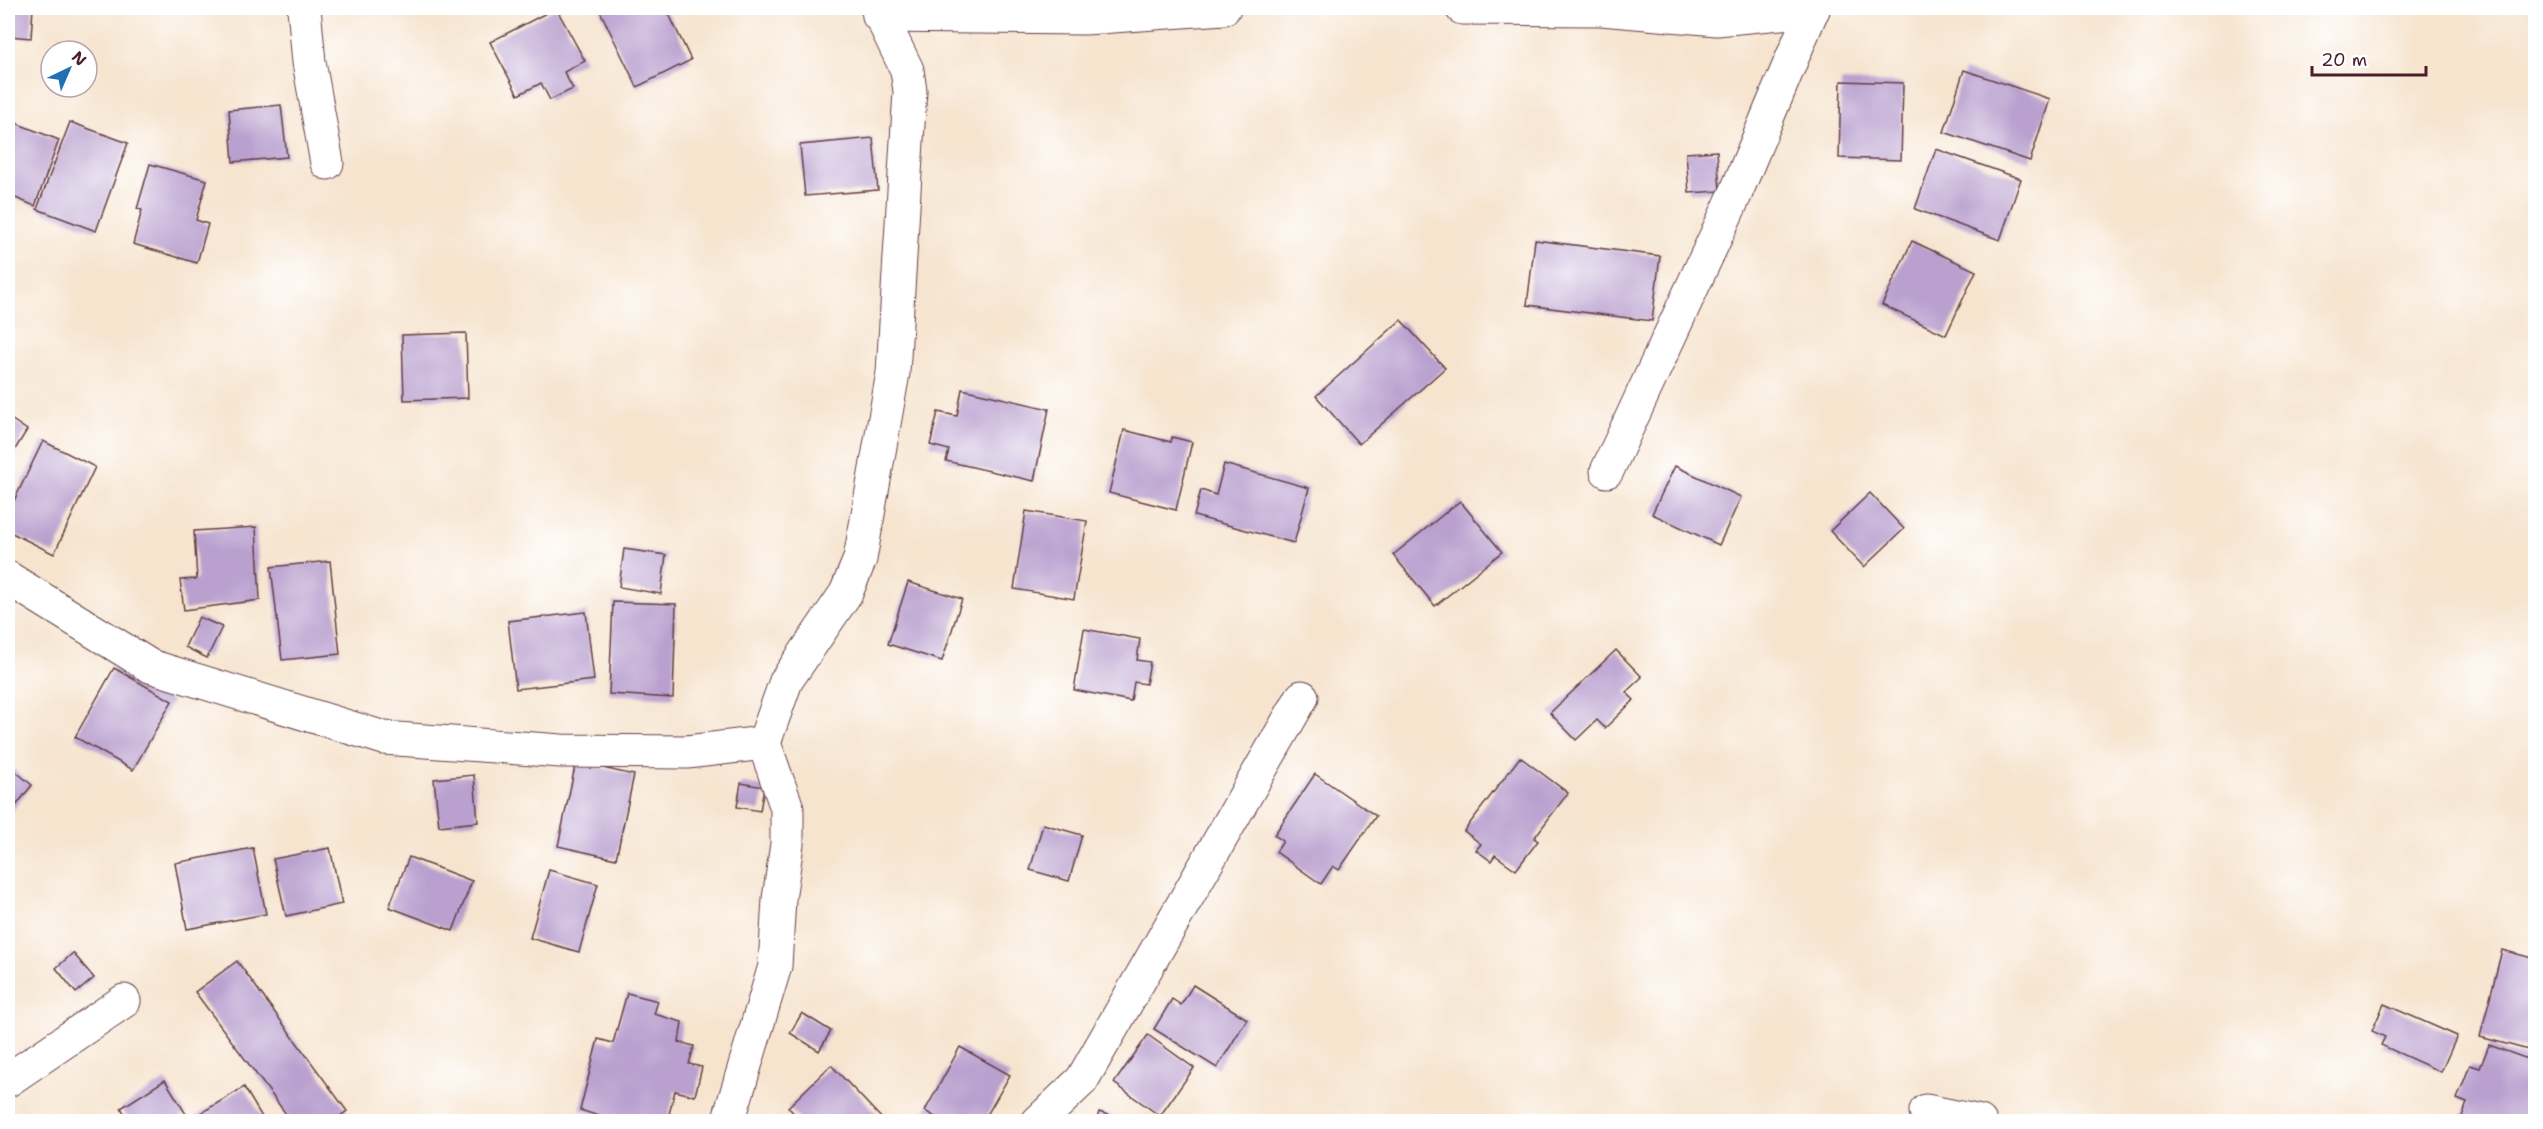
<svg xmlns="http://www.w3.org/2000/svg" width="2543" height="1129" font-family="'Shantell Sans',sans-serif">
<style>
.building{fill:#b9a0cf}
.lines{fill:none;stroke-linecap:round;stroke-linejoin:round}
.minor-casing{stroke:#643d44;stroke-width:35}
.minor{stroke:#fff;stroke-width:33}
</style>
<rect width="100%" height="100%" fill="#fff"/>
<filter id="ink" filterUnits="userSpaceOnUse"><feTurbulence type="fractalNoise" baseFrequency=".0167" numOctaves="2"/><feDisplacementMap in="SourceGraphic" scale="12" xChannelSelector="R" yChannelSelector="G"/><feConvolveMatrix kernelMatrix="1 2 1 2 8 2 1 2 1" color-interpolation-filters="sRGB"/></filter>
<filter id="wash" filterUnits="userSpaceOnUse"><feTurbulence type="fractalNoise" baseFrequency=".008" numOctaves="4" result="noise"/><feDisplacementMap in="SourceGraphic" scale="24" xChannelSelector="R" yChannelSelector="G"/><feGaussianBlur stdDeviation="1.35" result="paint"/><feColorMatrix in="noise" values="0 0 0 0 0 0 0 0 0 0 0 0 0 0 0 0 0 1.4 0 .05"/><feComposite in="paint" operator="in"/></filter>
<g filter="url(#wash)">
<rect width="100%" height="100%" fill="#f6e4cf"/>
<g id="blocks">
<g class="building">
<path d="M8,8h25l-2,30 -23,-2z"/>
<path d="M556,8l29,53 -21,11 9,17 -23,11 -9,-17 -23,12 -28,-53z"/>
<path d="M607,8h59l25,52 -54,27 -37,-76z"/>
<path d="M1964,70l86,29 -20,62 -86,-29z"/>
<path d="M1841,81l62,2 -2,77 -62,-2z"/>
<path d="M281,105l6,52 -54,5 -4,-52z"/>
<path d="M8,120l51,20 -24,66 -27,-11z"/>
<path d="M70,122l58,21 -32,88 -59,-22z"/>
<path d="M873,138l5,52 -73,6 -5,-51z"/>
<path d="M1936,149l85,30 -21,61 -85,-31z"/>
<path d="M1717,151l3,40 -31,2 -3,-40z"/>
<path d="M150,164l57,16 -11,40 12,4 -11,39 -64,-19 9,-34 -5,-1z"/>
<path d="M1535,240l125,16 -8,65 -125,-16z"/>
<path d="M1912,241l64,30 -30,64 -64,-30z"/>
<path d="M1401,320l44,48 -86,76 -43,-48z"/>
<path d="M466,333l2,65 -64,2 -2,-65z"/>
<path d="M962,389l87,20 -15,72 -88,-20 3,-11 -19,-5 8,-33 19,4z"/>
<path d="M8,417l19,13 -19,31z"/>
<path d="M1124,430l47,12 1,-5 20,5 -16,68 -67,-17z"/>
<path d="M43,441l52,26 -41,87 -46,-23v-18z"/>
<path d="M1224,464l85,24 -15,55 -100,-27 7,-26 15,5z"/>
<path d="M1675,466l66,31 -22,48 -67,-31z"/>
<path d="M1870,493l34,36 -40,38 -34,-36z"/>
<path d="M1460,501l42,51 -67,54 -42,-51z"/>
<path d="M1026,511l61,10 -13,78 -60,-10z"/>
<path d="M256,527l4,73 -76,10 -4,-30 17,-1 -3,-48z"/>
<path d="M624,549l42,6 -5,39 -42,-7z"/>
<path d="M330,561l10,93 -58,6 -11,-93z"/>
<path d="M908,582l54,17 -20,62 -54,-17z"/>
<path d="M613,602l63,2 -3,94 -64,-4z"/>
<path d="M586,612l8,68 -78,9 -8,-68z"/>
<path d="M199,617l23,10 -15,31 -22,-11z"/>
<path d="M1084,629l56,10 -3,21 13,2 -4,22 -12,-2 -3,19 -57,-11z"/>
<path d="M1616,650l26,27 -16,15 8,8 -29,28 -8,-8 -21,20 -26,-27z"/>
<path d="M114,668l58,33 -39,69 -58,-33z"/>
<path d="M1520,757l48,36 -34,45 4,3 -22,29 -21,-15 -4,6 -15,-11 5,-6 -17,-13z"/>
<path d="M576,762l58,13 -18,84 -58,-13z"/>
<path d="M8,765l24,20 -24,31z"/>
<path d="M1315,774l61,42 -37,54 -6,-4 -12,18 -45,-32 7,-11 -9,-6z"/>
<path d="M474,775l4,47 -39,4 -5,-47z"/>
<path d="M741,783l23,4 -4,24 -23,-4z"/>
<path d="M1043,824l39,11 -13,46 -39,-11z"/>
<path d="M253,848l13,66 -79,15 -12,-66z"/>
<path d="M330,848l12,56 -56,12 -13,-57z"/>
<path d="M409,857l63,24 -19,50 -64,-24z"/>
<path d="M549,870l49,14 -19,68 -49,-14z"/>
<path d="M2502,950l34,9v93l-56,-15z"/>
<path d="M73,953l21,25 -18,15 -20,-25z"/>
<path d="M237,961l110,150 -15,11h-40l-97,-130z"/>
<path d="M1193,985l54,34 -30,49 -63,-39 18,-30 9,6z"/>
<path d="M627,993l31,8 -4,13 28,8 -3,20 15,4 -5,18 13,3 -7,29 -20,-5 -8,31h-49l-38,-12 18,-71 15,4z"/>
<path d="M2384,1004l73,32 -16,36 -60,-27 4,-8 -13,-6z"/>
<path d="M802,1013l29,18 -12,20 -29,-18z"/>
<path d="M1148,1035l46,33 -34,48 -46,-33z"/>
<path d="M2489,1045l47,17v41l-7,19h-69l7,-19 -10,-4 13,-34 10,3z"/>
<path d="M960,1047l50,28 -27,47h-40l-18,-11z"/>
<path d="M831,1065l54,57h-83l-14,-15z"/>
<path d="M165,1080l21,34 -12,8h-44l-9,-14z"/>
<path d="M244,1087l21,35h-66l-3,-6z"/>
<path d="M1099,1112l27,9v1h-30z"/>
</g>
</g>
</g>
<g filter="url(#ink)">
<use href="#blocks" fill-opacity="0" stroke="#643d44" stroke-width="1.5"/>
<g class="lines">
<g class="minor-casing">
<g id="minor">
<path d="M304,8l5,54 18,101"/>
<path d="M1462,8l139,1 116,10 96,-9"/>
<path d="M879,16l206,2 139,-10"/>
<path d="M1607,471l128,-276 78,-187"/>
<path d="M8,578l142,88 234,72 177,13 126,1 77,-9"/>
<path d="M8,1080l116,-79"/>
<path d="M1926,1111l54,11"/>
<path d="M728,1122l47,-156 4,-67 8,-55v-36l-23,-65 22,-62 60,-88 14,-34 33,-186 17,-282 -3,-21 -30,-62"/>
<path d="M1038,1122l44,-42 220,-383"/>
</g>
</g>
<use href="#minor" class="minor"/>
</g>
</g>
<rect width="2543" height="1129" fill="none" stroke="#fff" stroke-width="30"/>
<g transform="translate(69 69) rotate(44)"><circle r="28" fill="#ffffff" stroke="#b7a5aa" stroke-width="1.5"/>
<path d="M0-4.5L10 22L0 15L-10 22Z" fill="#1f6fb2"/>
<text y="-9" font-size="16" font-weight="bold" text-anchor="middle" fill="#4a1f2b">N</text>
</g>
<path d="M2312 66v9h114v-9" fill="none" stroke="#4a1f2b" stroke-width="3"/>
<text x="2321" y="66" font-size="18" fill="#4a1f2b" stroke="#ffffff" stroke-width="4.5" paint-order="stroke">20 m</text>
</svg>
